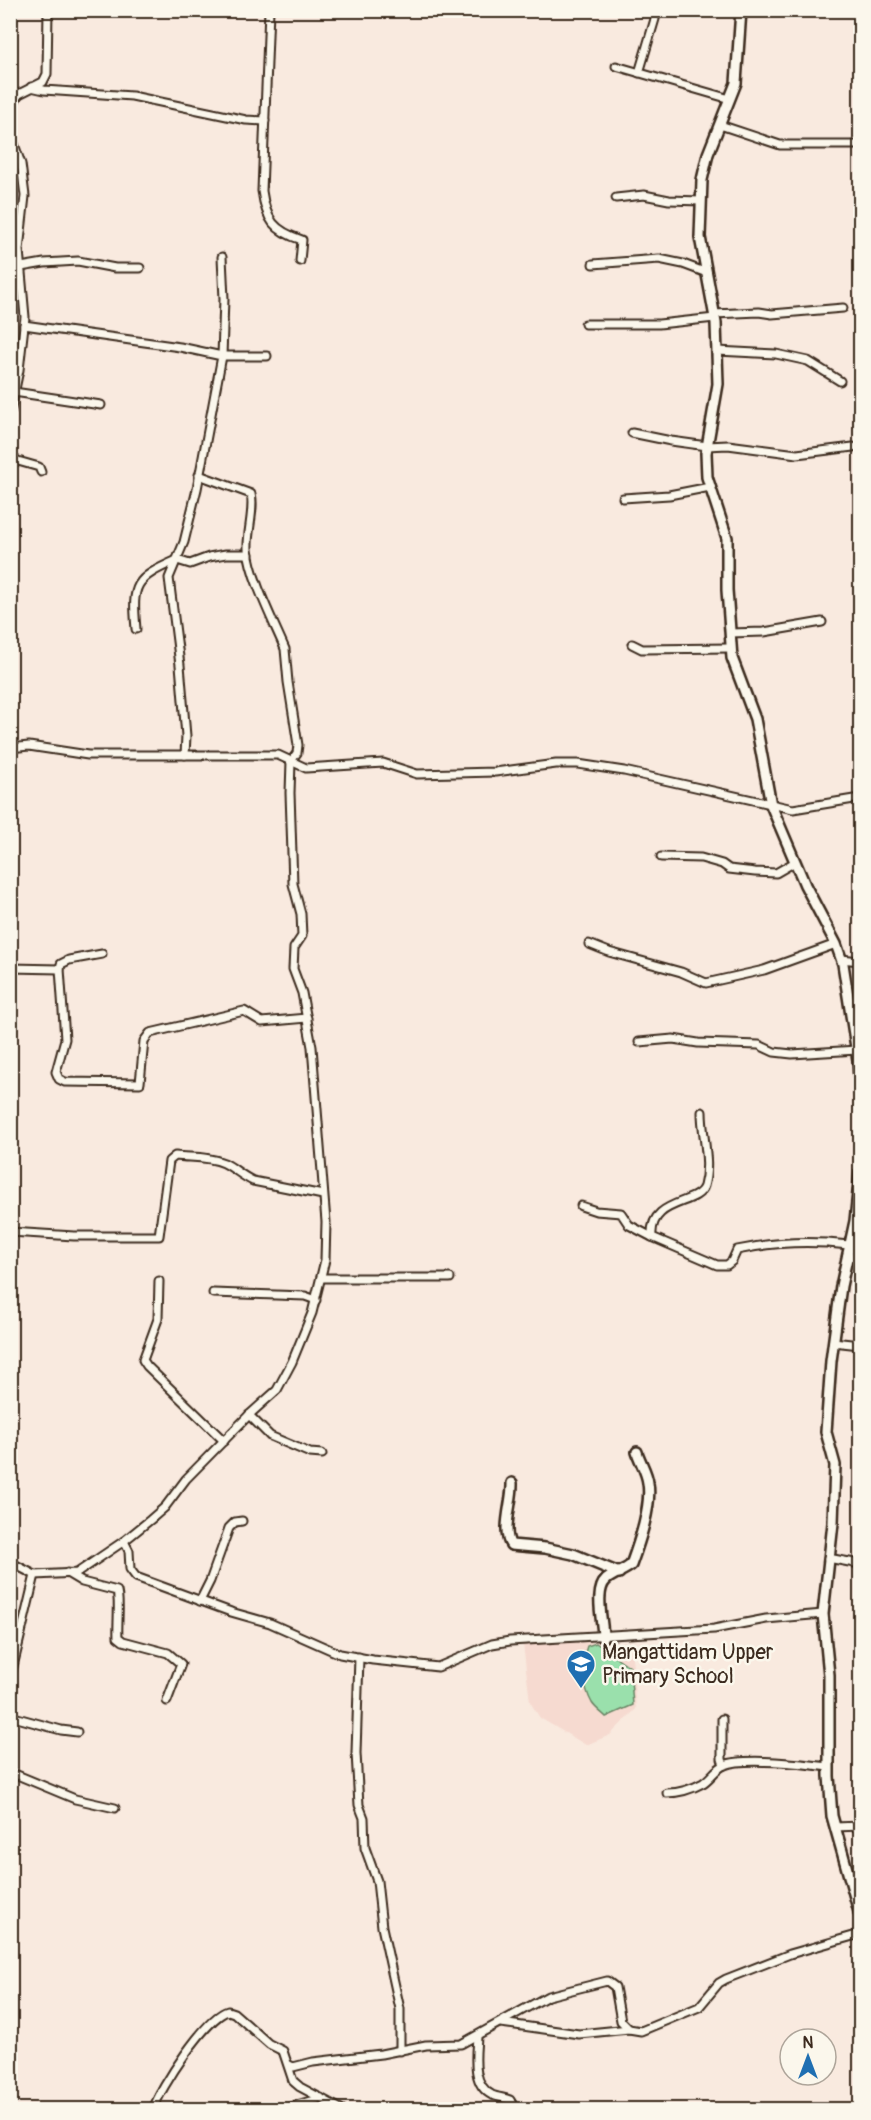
<svg xmlns="http://www.w3.org/2000/svg" width="871" height="2120" font-family="Pangolin,sans-serif">
<style>
.built{fill:#f6dad0}
.green{fill:#9ae0ac;stroke:#6a8565;stroke-width:1.5}
.lines{fill:none;stroke-linecap:round;stroke-linejoin:round}
.street-casing{stroke:#3b2a1e;stroke-width:11}
.secondary-casing{stroke:#3b2a1e;stroke-width:14}
.street{stroke:#fbf7ec;stroke-width:7}
.secondary{stroke:#fbf7ec;stroke-width:9}
.labels{text-anchor:middle;stroke-width:5;stroke-linejoin:round;paint-order:stroke}
.poi-label{font-size:21px;fill:#3b2a1e;stroke:#fbf7ec;text-anchor:start}
</style>
<rect width="100%" height="100%" fill="#f9eadf"/>
<filter id="ink" filterUnits="userSpaceOnUse"><feTurbulence type="fractalNoise" baseFrequency=".0167" numOctaves="2"/><feDisplacementMap in="SourceGraphic" scale="12" xChannelSelector="R" yChannelSelector="G"/><feConvolveMatrix kernelMatrix="1 2 1 2 8 2 1 2 1" color-interpolation-filters="sRGB"/></filter>
<g filter="url(#ink)">
<path class="built" d="M527,1641l104,1 5,67 -26,26 -24,10 -46,-27 -10,-16 -7,-58z"/>
<path class="green" d="M596,1643l34,24 3,38 -27,12c-4,-4 -11,-9 -14,-14 -9,-16 -11,-41 -5,-57z"/>
<g class="lines">
<g class="street-casing">
<g id="street">
<path d="M269,10l-7,181c4,29 12,40 40,49l-2,21"/>
<path d="M616,66l114,33"/>
<path d="M639,73l16,-54"/>
<path d="M31,87l13,3 88,6 114,24 19,1"/>
<path d="M720,125l60,20h80"/>
<path d="M616,198l28,-3 25,5 32,1"/>
<path d="M222,257l2,42 -2,57h45"/>
<path d="M593,264l66,-5 24,5 24,9"/>
<path d="M21,267l23,-4 34,-2 37,7h25"/>
<path d="M714,314l45,-2 13,2 71,-6"/>
<path d="M585,324h74l56,-6"/>
<path d="M24,325l156,22 42,9 -25,133 -13,53 -15,36 11,87 6,71 -1,19"/>
<path d="M717,351l59,3 32,7 32,20"/>
<path d="M14,392l87,13"/>
<path d="M10,413l9,-43 6,-53 -6,-67 6,-54 -4,-32 -8,-23 1,-39 5,-8 24,-12 4,-8 1,-64"/>
<path d="M632,433l39,8 36,5 21,-1 69,9 56,-7"/>
<path d="M10,457l8,4 21,6 2,5"/>
<path d="M623,498l46,-3 41,-8"/>
<path d="M136,629c-4,-45 -2,-50 41,-69l13,4 19,-7 17,-3h23"/>
<path d="M730,633l34,-1 58,-10"/>
<path d="M632,644l10,5 89,-1"/>
<path d="M10,748l19,-2 59,9h190l28,13 77,-5 34,11 78,-2 61,-8h22l46,7 169,38 67,-11"/>
<path d="M661,857l40,1 21,6 7,5 26,3 21,1 19,-11"/>
<path d="M589,944l20,8 72,20 25,11 58,-13 72,-26"/>
<path d="M841,959l19,2"/>
<path d="M10,968l50,1 1,-5 8,-4 33,-6"/>
<path d="M60,969l5,70 -9,33 3,7 6,3 75,1 4,-42 6,-8 94,-22 18,11 45,-4"/>
<path d="M639,1042l34,-3 25,4 61,2 15,7 18,2 65,-4"/>
<path d="M702,1112c0,24 9,50 2,74 -6,20 -55,12 -52,51l65,28h10l5,-4 5,-11c36,-8 76,-9 112,-5"/>
<path d="M581,1206l15,5 25,2 8,12 23,12"/>
<path d="M10,1232l64,4h85l10,-75 6,-5c16,2 33,0 49,7 10,5 18,13 29,18l70,14"/>
<path d="M847,1255l13,4"/>
<path d="M321,1278h129"/>
<path d="M159,1281l-1,38 -15,41 4,6 77,75"/>
<path d="M213,1293l92,3 11,4"/>
<path d="M833,1342l27,3"/>
<path d="M249,1415l21,21 40,17 12,1"/>
<path d="M124,1541l5,10 1,18 6,8 95,35 39,11 70,31 33,6 65,7 54,-23 18,-3 204,-12 52,-10 57,-5"/>
<path d="M828,1558l32,6"/>
<path d="M10,1562l25,13 42,-2 47,-32 26,-21 15,-13 21,-28 63,-64 28,-25 15,-28 20,-49 13,-53 1,-38 -14,-175 -10,-54 -9,-24 1,-21 8,-12 -1,-22 -8,-30 -3,-91 1,-32 6,-8 1,-8 -10,-63 -3,-33c-11,-26 -35,-73 -37,-100 -1,-17 7,-41 3,-55l-52,-19"/>
<path d="M67,1573l15,9 35,9c3,12 0,32 1,46l5,4 45,12 13,11 -14,37"/>
<path d="M200,1601l10,-20 19,-53 6,-6 7,-1"/>
<path d="M359,1657l-3,96 3,52 5,13 1,30 12,33 5,46 18,82v42"/>
<path d="M10,1679l25,-104"/>
<path d="M10,1716l51,14 16,2"/>
<path d="M722,1719v40l2,6"/>
<path d="M10,1772l65,27 40,9"/>
<path d="M667,1793c11,0 25,-4 36,-10 8,-5 13,-15 22,-18 18,-8 82,-1 104,2"/>
<path d="M835,1827l25,-1"/>
<path d="M501,2023l78,11 50,-5"/>
<path d="M477,2037c-1,17 -6,48 15,58 5,2 12,3 18,5l6,10"/>
<path d="M289,2065l4,2 20,-5 68,-8 45,-9 35,-1 87,-48 59,-15 8,6 6,34 8,8 12,2 58,-24 20,-24 7,-4 64,-25 70,-20"/>
<path d="M153,2110c7,-22 53,-93 75,-99l6,2 35,31 14,7 10,30 7,6 43,23"/>
<path d="M286,2110c10,-7 23,-7 35,-12"/>
</g>
</g>
<g class="secondary-casing">
<g id="secondary">
<path d="M741,10l-5,73 -28,71 -6,26 -2,57 16,86 2,61 -12,69 1,24 20,61v52l5,68 23,61 16,86 34,80 31,59 7,20 15,96 2,38"/>
<path d="M860,1173l-5,48 -14,65 -10,75 -5,71 9,33 -2,58 -10,91 6,61v101l3,40 28,99"/>
<path d="M512,1483c1,17 -11,48 -1,62l34,3 28,6 46,19"/>
<path d="M603,1637c0,-15 -9,-46 3,-57 6,-6 18,-9 25,-15 8,-22 21,-59 17,-82 -1,-11 -8,-21 -11,-31"/>
</g>
</g>
<use href="#street" class="street"/>
<use href="#secondary" class="secondary"/>
</g>
</g>
<defs>
<g id="school-pin" transform="scale(1.5)"><path d="M0 17L-7.5 6A9.5 9.5 0 1 1 7.5 6Z" fill="#1f6fb2" stroke="#fbf7ec"/><path d="M0-5L7-2L0 1L-7-2ZM-4 1L0 2.5L4 1V4Q0 6-4 4Z" fill="#fff"/></g>
</defs>
<g fill-rule="evenodd">
<use href="#school-pin" x="581" y="1664"/>
</g>
<g class="labels">
<g class="poi-label">
<text x="602" y="1659">Mangattidam Upper<tspan x="602" dy="24">Primary School</tspan></text>
</g>
</g>
<rect width="871" height="2120" fill="none" stroke="#fbf7ec" stroke-width="36"/>
<rect x="18" y="18" width="835" height="2084" fill="none" stroke="#3b2a1e" stroke-width="2" filter="url(#ink)"/>
<g transform="translate(808 2057)"><circle r="28" fill="#fbf7ec" stroke="#aea59a" stroke-width="1.5"/>
<path d="M0-4.5L10 22L0 15L-10 22Z" fill="#1f6fb2"/>
<text y="-9" font-size="16" font-weight="bold" text-anchor="middle" fill="#3b2a1e">N</text>
</g>
</svg>
